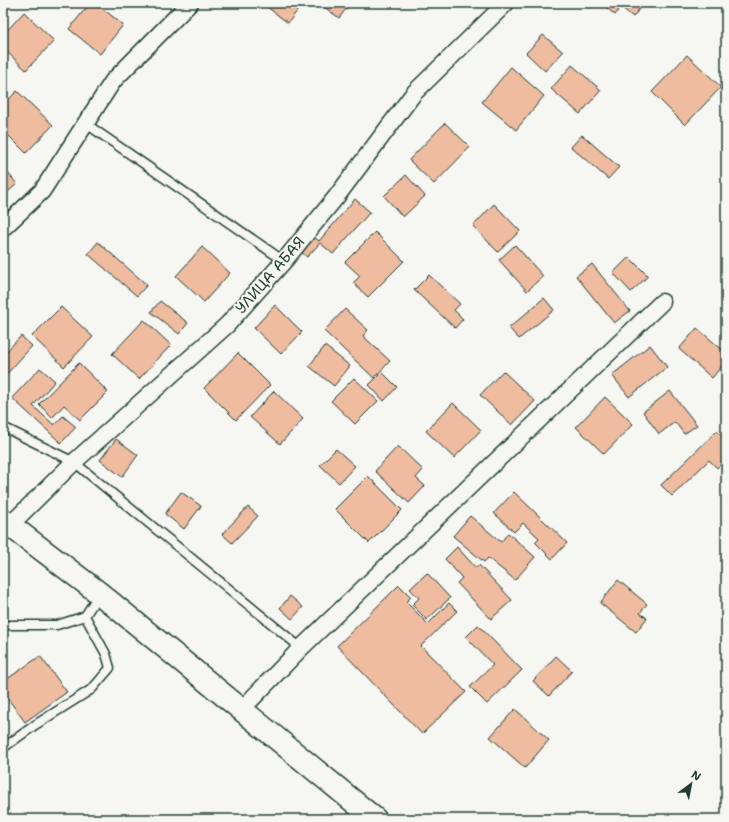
<svg xmlns="http://www.w3.org/2000/svg" width="729" height="822" font-family="'Shantell Sans',sans-serif">
<style>
.building{fill:#efbca0;stroke:#1f3d34}
.lines{fill:none;stroke-linecap:round;stroke-linejoin:round}
.lane-casing{stroke:#1f3d34;stroke-width:11}
.street-casing{stroke:#1f3d34;stroke-width:19}
.secondary-casing{stroke:#1f3d34;stroke-width:25}
.lane{stroke:#f6f6f2;stroke-width:8}
.street{stroke:#f6f6f2;stroke-width:16}
.secondary{stroke:#f6f6f2;stroke-width:22}
.labels{text-anchor:middle;stroke-width:4;stroke-linejoin:round;paint-order:stroke}
.street-label{font-size:15px;fill:#1f3d34;stroke:#f6f6f2}
</style>
<rect width="100%" height="100%" fill="#f6f6f2"/>
<filter id="ink" filterUnits="userSpaceOnUse"><feTurbulence type="fractalNoise" baseFrequency=".025" numOctaves="2"/><feDisplacementMap in="SourceGraphic" scale="8" xChannelSelector="R" yChannelSelector="G"/><feConvolveMatrix kernelMatrix="1 2 1 2 8 2 1 2 1" color-interpolation-filters="sRGB"/></filter>
<g filter="url(#ink)">
<g class="building">
<path d="M90,3h6l27,22 -23,29 -31,-25z"/>
<path d="M262,3h41l-15,20z"/>
<path d="M319,3h28l2,2 -10,13z"/>
<path d="M601,3h33l6,5 -7,9 -12,-10 -6,8z"/>
<path d="M24,12l30,29 -28,29 -23,-22v-13z"/>
<path d="M543,35l20,17 -18,19 -19,-18z"/>
<path d="M687,55l34,32 -36,38 -33,-33z"/>
<path d="M572,65l29,25 -21,24 -29,-25z"/>
<path d="M511,67l33,29 -28,34 -34,-28z"/>
<path d="M17,91l36,34 -27,28 -23,-23v-36l6,5z"/>
<path d="M445,123l25,24 -36,37 -25,-24z"/>
<path d="M582,135l37,32 -11,12 -37,-32z"/>
<path d="M3,167l14,17 -14,12z"/>
<path d="M406,175l19,21 -22,21 -19,-21z"/>
<path d="M355,199l15,13 -37,42 -13,-11 -13,14 -7,-6 13,-15 6,5z"/>
<path d="M494,204l26,27 -22,21 -25,-26z"/>
<path d="M375,232l29,29 -36,36 -15,-14 7,-7 -15,-14z"/>
<path d="M98,242l49,43 -10,11 -49,-42z"/>
<path d="M515,245l28,31 -16,15 -28,-31z"/>
<path d="M202,247l28,26 -26,29 -28,-26z"/>
<path d="M629,257l19,19 -17,16 -18,-19z"/>
<path d="M592,264l38,47 -16,12 -38,-47z"/>
<path d="M429,275l31,29 -6,6 9,9 -8,9 -41,-38z"/>
<path d="M544,298l10,12 -35,29 -10,-11z"/>
<path d="M160,301l28,22 -9,11 -28,-22z"/>
<path d="M275,305l27,27 -21,22 -27,-26z"/>
<path d="M61,307l32,30 -29,30 -32,-31z"/>
<path d="M345,309l23,21 -5,6 27,25 -16,17 -50,-47z"/>
<path d="M144,320l27,25 -32,34 -27,-25z"/>
<path d="M697,328l29,25v8l-14,17 -33,-29z"/>
<path d="M21,336l11,10 -27,30 -2,-2v-19z"/>
<path d="M650,345l17,22 -38,30 -17,-22z"/>
<path d="M325,346l25,20 -16,20 -25,-20z"/>
<path d="M238,353l32,32 -34,35 -32,-32z"/>
<path d="M79,363l29,29 -28,28 -16,-15 -12,13 -13,-14z"/>
<path d="M40,368l15,13 -22,25 21,19 9,-9 13,11 -15,16 -49,-45z"/>
<path d="M503,371l32,30 -23,24 -32,-30z"/>
<path d="M382,372l15,15 -13,14 -15,-16z"/>
<path d="M354,378l24,23 -23,23 -24,-23z"/>
<path d="M274,391l29,28 -23,25 -30,-27z"/>
<path d="M670,391l27,34 -13,9 -9,-12 -16,12 -16,-22z"/>
<path d="M605,397l28,27 -29,30 -28,-27z"/>
<path d="M453,403l28,27 -27,28 -28,-27z"/>
<path d="M717,431l9,9v19l-9,9 -8,-8 -37,36 -11,-11z"/>
<path d="M116,439l22,16 -16,22 -22,-17z"/>
<path d="M398,446l25,24 -7,8 9,8 -16,17 -34,-32z"/>
<path d="M336,449l19,17 -16,17 -19,-18z"/>
<path d="M368,476l34,34 -33,33 -34,-34z"/>
<path d="M181,492l20,14 -17,23 -19,-15z"/>
<path d="M514,492l53,51 -15,16 -17,-17 4,-4 -16,-15 -9,9 -20,-19z"/>
<path d="M248,507l10,9 -26,27 -10,-9z"/>
<path d="M470,516l31,26 7,-9 27,24 -20,23 -27,-22 -4,4 -31,-26z"/>
<path d="M457,547l19,21 3,-3 33,35 -21,19 -34,-36 5,-5 -17,-19z"/>
<path d="M427,573l23,25 -23,22 -15,-15 7,-7 -9,-9z"/>
<path d="M618,580l29,24 -7,9 7,5 -11,14 -36,-29z"/>
<path d="M399,585l12,12 -5,5 22,22 21,-21 8,8 -36,35 45,46 -44,42 -85,-88z"/>
<path d="M290,596l13,11 -11,12 -12,-11z"/>
<path d="M478,625l44,45 -35,34 -17,-17 23,-22 -27,-28z"/>
<path d="M40,656l27,36 -42,30 -22,-30v-10z"/>
<path d="M556,656l16,15 -23,25 -16,-15z"/>
<path d="M515,709l34,31 -24,28 -35,-31z"/>
</g>
<g class="lines">
<g class="lane-casing">
<g id="lane">
<path d="M85,123l199,138"/>
<path d="M3,427l71,35 227,186"/>
<path d="M3,625h54l28,-9 14,-22"/>
<path d="M3,748l32,-23 57,-36 18,-21 -4,-14 -21,-38"/>
</g>
</g>
<g class="street-casing">
<g id="street">
<path d="M3,228l39,-37 71,-110 77,-78"/>
<path d="M10,525l64,-63 153,-137 57,-64 53,-65 77,-103 92,-90"/>
<path d="M241,710l60,-62 361,-346"/>
</g>
</g>
<g class="secondary-casing">
<path id="secondary" d="M3,520l96,73 276,226"/>
</g>
<use href="#lane" class="lane"/>
<use href="#street" class="street"/>
<use href="#secondary" class="secondary"/>
</g>
</g>
<g class="labels">
<g class="street-label">
<text transform="translate(270 275) rotate(-49)" y="5">УЛИЦА АБАЯ</text>
</g>
</g>
<rect width="729" height="822" fill="none" stroke="#f6f6f2" stroke-width="16"/>
<rect x="8" y="8" width="713" height="806" fill="none" stroke="#1f3d34" stroke-width="1.5" filter="url(#ink)"/>
<g transform="translate(691 784) rotate(32)" stroke="#f6f6f2" stroke-width="3" paint-order="stroke">
<path d="M0-3L7 15L0 10L-7 15Z" fill="#1f3d34"/>
<text y="-6" font-size="11" font-weight="bold" text-anchor="middle" fill="#1f3d34">N</text>
</g>
</svg>
